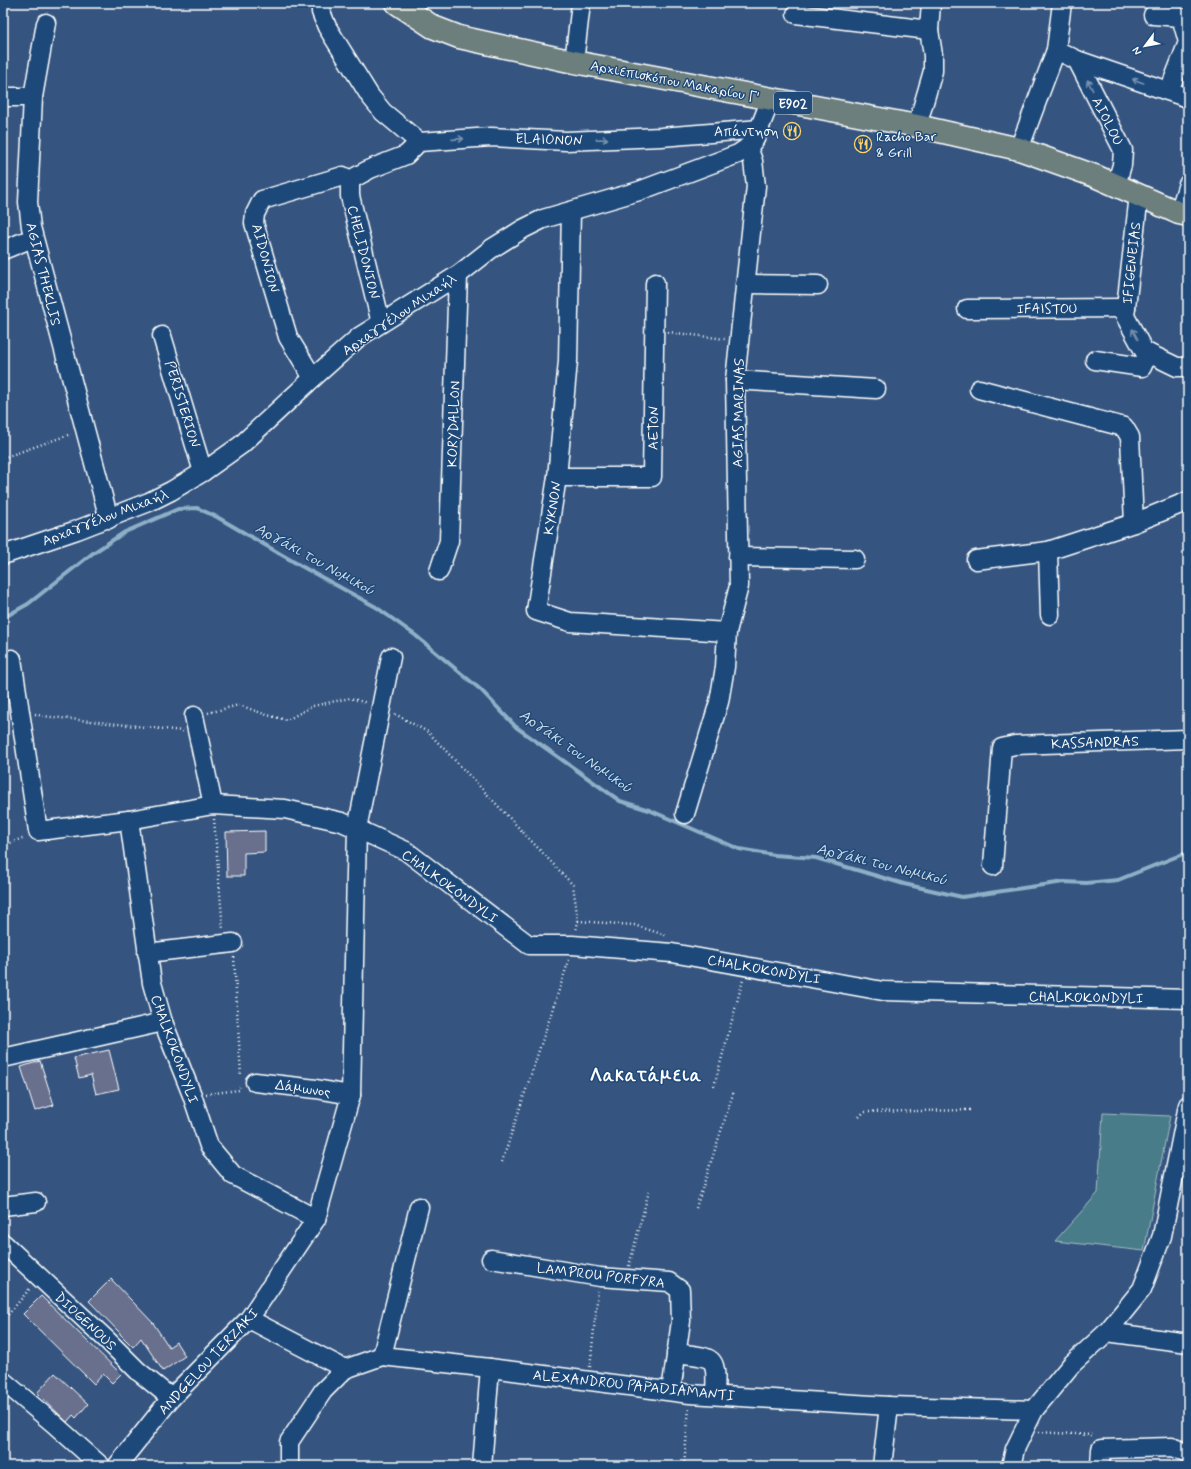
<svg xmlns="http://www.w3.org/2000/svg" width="1191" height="1469" font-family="Mynerve,sans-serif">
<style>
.green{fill:#4a7c89;stroke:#a4bec4}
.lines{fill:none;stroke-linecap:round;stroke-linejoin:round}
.stream{stroke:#8fb0c7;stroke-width:4}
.building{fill:#68708d;stroke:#fff}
.minor-casing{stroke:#fff;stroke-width:21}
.major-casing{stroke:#fff;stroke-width:25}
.path{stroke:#fff;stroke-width:2.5;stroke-dasharray:1 3;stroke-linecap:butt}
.minor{stroke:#1f4a7a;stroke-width:18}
.major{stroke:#6c7f7c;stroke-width:22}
.oneway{stroke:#7992af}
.labels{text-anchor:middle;stroke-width:3;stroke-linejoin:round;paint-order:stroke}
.shield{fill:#1f4a7a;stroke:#bcc9d7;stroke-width:1}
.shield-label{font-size:13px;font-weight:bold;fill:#fff}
.street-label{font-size:14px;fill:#fff;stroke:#1f4a7a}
.poi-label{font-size:14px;fill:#fff;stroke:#1f4a7a;text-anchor:end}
.water-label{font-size:15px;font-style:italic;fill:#d0dee8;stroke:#1f4a7a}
.district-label{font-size:18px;font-weight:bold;letter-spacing:1px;fill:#fff;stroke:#1f4a7a}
</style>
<rect width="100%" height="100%" fill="#355580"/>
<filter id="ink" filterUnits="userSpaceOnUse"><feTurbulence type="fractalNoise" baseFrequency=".025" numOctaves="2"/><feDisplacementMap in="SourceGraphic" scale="8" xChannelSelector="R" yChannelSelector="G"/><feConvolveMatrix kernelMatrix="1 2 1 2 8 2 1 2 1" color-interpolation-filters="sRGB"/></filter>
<g filter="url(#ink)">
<path class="green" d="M1103,1113l67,3 -26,135 -89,-10 43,-48z"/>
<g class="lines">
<path class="stream" d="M3,618l25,-14 65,-51 32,-21 53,-23 19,-1 20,9 84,49 75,41 39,28 66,55 35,37 104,74 29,9 90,39 35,6 42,3 88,26 58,13 102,-15 22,1 32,-3 70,-28"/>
</g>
<g class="building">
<path d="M265,831v21l-21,1v23h-17l-1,-44z"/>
<path d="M109,1050l10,39 -23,5 -5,-19 -12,3 -5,-20z"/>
<path d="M40,1061l14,44 -19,6 -14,-44z"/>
<path d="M111,1279l42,44 16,24 7,-5 9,14 -22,15 -22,-33 -8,9 -13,-13v-1l-31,-32z"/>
<path d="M41,1296l80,78 -9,9 -9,-9 -9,10 -71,-70z"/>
<path d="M55,1373l33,31 -12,14 -3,-3 -6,7 -30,-29z"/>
</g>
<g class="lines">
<g class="minor-casing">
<g id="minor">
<path d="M321,3v9l6,15 43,69 13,16 36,30"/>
<path d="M796,14l133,16"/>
<path d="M1153,15l28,2 7,25 -19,49"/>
<path d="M46,23l-13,74 -5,105 3,25 78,292"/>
<path d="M1056,50l21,10 111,38"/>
<path d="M1077,60l46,90 -1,15 -6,20"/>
<path d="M574,62l7,-59"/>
<path d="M3,97h30"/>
<path d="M917,126l16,-55v-16l-4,-25 2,-27"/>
<path d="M1019,149l37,-99 6,-47"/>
<path d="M350,180l20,-11 36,-14 13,-13 72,-5 75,4 95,-4 99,-8"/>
<path d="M350,180v16l31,127"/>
<path d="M1139,195l-14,121 19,35 33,16h11"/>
<path d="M571,211l-3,150 -11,116 -21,134 34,11 157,10"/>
<path d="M1179,213l9,-29"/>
<path d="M3,250l30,-12"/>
<path d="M745,284l73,1"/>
<path d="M967,309l159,-1"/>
<path d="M162,336l41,136"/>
<path d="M1095,360l47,7 6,-14"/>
<path d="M313,378l-25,-41 -34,-114 1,-9 7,-14 81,-24 7,4"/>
<path d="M735,380l141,9"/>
<path d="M979,389l145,38 6,10 4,86"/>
<path d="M557,477h95l3,-194"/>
<path d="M1048,551l2,64"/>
<path d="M3,555l74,-25 72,-28 22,-11 32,-19 38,-27 72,-67 46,-41 99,-62 33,-26 32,-20 20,-10 96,-28 99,-37 10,-7 7,-8 16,-40"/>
<path d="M738,557l117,2"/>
<path d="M976,560l72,-9 86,-28 54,-22"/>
<path d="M439,571l10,-30 9,-266"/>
<path d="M12,659l26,172 91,-11 84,-15 72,4 57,13 64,29 123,94h43l100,8 211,38 305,8"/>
<path d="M194,716l19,89"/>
<path d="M685,814l34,-112 6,-35 2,-35 12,-46 -4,-206 21,-194 -3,-25 -5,-14"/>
<path d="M129,820l23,163 11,39 29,73 17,51 24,29 83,44"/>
<path d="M993,866l9,-118 13,-3 173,-6"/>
<path d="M147,953l86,-10"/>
<path d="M3,1058l160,-36"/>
<path d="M255,1082l61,7 35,6"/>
<path d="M3,1206l33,-4"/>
<path d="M3,1243l104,97 31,31 33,27"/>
<path d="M491,1259l109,18 69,5 11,8 1,31 -10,70"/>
<path d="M249,1319l96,50 37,-13 108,12 200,26 199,12 145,4"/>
<path d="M1107,1332l81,11"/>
<path d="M676,1353c39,5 41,1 39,42"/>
<path d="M382,1356l37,-149"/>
<path d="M3,1381l50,42 48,43"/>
<path d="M117,1466l54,-68 78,-79 67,-100 35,-124 6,-266 34,-172"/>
<path d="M289,1466v-24l34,-51 22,-22"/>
<path d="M482,1466l8,-98"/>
<path d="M882,1466l7,-60"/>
<path d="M1011,1466l4,-17 19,-39 37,-45 36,-33 35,-43 20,-53 26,-131"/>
<path d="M1100,1466l1,-17 71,-2 16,6"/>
</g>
</g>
<g class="major-casing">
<path id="major" d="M397,3l36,24 26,10 115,25 343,64 102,23 76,27 84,37 9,2"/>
</g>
<g class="path">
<path d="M668,332l57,7"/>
<path d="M3,458l68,-24"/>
<path d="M208,713l31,-8 28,10 20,5 26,-14 37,-8 17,5"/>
<path d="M35,714l7,2 141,15"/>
<path d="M395,714l33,18 145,153 5,36 -2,11"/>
<path d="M214,819l9,111"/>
<path d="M3,846l22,-9"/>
<path d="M578,921l56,4 34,11"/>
<path d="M234,957l7,119"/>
<path d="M714,1086l29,-106"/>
<path d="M206,1094l33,-4 1,-3"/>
<path d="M859,1117l5,-5 106,-2"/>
<path d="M502,1162l67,-202"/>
<path d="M696,1208l38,-117"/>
<path d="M629,1266l20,-75"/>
<path d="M3,1321l28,-34"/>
<path d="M590,1367l8,-76"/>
<path d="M1039,1432l53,3 1,2"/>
<path d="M684,1466l5,-58"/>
</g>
<use href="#minor" class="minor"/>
<use href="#major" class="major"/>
</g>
<defs><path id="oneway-shaft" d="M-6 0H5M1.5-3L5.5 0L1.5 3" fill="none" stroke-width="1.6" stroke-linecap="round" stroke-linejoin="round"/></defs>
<g class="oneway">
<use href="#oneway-shaft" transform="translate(1138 81) rotate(-161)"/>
<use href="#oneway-shaft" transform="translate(1090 85) rotate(-117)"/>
<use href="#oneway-shaft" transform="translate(458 139) rotate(-4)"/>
<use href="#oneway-shaft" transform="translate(602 139) rotate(-2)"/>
<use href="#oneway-shaft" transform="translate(1135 334) rotate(-118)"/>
</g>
</g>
<defs>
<g id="restaurant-ring" transform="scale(0.9)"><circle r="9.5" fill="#1f4a7a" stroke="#ffd166" stroke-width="1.5"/><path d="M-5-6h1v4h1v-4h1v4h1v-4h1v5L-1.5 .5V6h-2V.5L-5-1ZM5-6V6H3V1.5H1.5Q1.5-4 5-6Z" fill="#ffd166"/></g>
</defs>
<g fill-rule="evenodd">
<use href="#restaurant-ring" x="792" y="131"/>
<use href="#restaurant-ring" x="863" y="144"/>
</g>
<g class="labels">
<rect class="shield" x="774" y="92" width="38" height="22" rx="3"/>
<g class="shield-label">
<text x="793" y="108">E902</text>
</g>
<g class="street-label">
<text transform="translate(675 81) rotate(11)" y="5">Αρχιεπισκόπου Μακαρίου Γ'</text>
<text transform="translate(1108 121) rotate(63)" y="5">AIOLOU</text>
<text transform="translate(549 139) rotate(2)" y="5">ELAIONON</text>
<text transform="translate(364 252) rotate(76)" y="5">CHELIDONION</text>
<text transform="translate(266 258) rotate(75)" y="5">AIDONION</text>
<text transform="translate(1131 263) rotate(-84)" y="5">IFIGENEIAS</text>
<text transform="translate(44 274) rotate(76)" y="5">AGIAS THEKLIS</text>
<text x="1047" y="313">IFAISTOU</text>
<text transform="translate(399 314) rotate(-34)" y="5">Αρχαγγέλου Μιχαήλ</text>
<text transform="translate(183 404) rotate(73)" y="5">PERISTERION</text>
<text transform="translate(738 413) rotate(-89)" y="5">AGIAS MARINAS</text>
<text transform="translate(453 424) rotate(-88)" y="5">KORYDALLON</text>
<text transform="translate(653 428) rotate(-89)" y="5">AETON</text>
<text transform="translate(552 508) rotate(-81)" y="5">KYKNON</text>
<text transform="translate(105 517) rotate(-21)" y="5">Αρχαγγέλου Μιχαήλ</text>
<text transform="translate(1095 742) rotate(-2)" y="5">KASSANDRAS</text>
<text transform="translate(450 886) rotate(36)" y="5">CHALKOKONDYLI</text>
<text transform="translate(764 969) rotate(10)" y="5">CHALKOKONDYLI</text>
<text transform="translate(1086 997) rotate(1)" y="5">CHALKOKONDYLI</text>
<text transform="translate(175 1049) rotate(70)" y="5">CHALKOKONDYLI</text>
<text transform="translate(303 1088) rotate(8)" y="5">Δάμωνος</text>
<text transform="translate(601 1275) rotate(7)" y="5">LAMPROU PORFYRA</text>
<text transform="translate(86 1321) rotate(43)" y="5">DIOGENOUS</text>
<text transform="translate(208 1361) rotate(-47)" y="5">ANDGELOU TERZAKI</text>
<text transform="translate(634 1385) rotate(6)" y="5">ALEXANDROU PAPADIAMANTI</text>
</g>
<g class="poi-label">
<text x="779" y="136">Απάντηση</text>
<text x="876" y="141" text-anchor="start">Racho Bar<tspan x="876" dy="16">&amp; Grill</tspan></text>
</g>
<g class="water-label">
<text transform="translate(315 559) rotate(29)" y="5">Αργάκι του Νομικού</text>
<text transform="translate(576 751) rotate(35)" y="5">Αργάκι του Νομικού</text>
<text transform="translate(882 864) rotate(14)" y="5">Αργάκι του Νομικού</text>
</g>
<g class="district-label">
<text x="646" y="1081">Λακατάμεια</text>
</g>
</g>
<rect width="1191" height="1469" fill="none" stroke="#1f4a7a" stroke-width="16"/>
<rect x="8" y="8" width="1175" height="1453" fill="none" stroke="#fff" stroke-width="1.5" filter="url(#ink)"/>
<g transform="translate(1145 46) rotate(238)" stroke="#1f4a7a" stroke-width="3" paint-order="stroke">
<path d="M0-3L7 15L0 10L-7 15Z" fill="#ffffff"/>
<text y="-6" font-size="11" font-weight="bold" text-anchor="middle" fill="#ffffff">N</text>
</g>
</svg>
